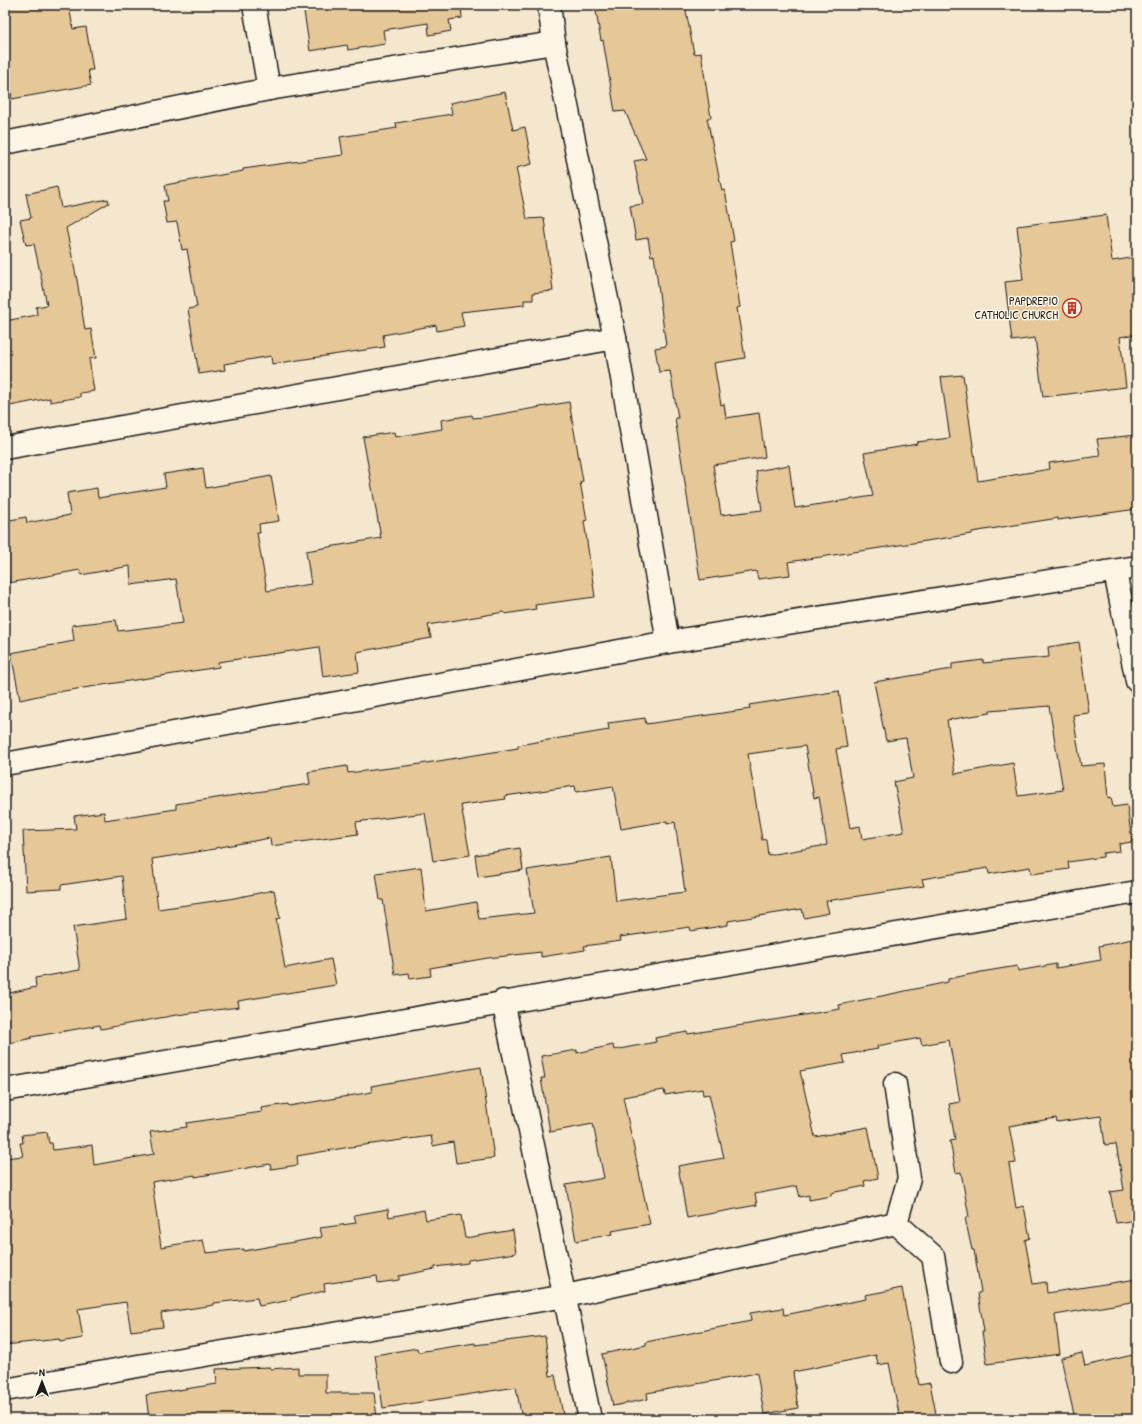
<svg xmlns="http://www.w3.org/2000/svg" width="1142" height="1424" font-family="'Patrick Hand',sans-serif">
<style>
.building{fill:#e5c798;stroke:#1c1c1c;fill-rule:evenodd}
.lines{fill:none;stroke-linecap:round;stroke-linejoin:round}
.minor-casing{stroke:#1c1c1c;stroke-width:25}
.minor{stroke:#fcf5e5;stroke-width:22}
.labels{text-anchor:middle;stroke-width:3;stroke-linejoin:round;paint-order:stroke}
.poi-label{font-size:12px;fill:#1c1c1c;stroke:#fcf5e5;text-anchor:end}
</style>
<rect width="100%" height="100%" fill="#f5e7ce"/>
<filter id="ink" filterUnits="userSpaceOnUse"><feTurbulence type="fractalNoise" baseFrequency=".025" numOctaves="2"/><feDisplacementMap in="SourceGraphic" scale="8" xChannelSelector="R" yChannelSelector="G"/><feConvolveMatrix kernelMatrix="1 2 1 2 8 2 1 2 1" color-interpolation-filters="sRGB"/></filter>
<g filter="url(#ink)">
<g class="building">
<path d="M5,5h64l4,24 13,-2 7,43h-5l3,15 -79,14 -3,-19 -4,1z"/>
<path d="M303,5h158l1,13 -13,2 2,11 -22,4 -1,-12 -45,7 2,14 -37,6 -1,-5 -37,6z"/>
<path d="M595,5h90l9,49 7,-1 10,65h-4l15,73 3,-1 9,51 -4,1 10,65 -3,1 8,50 -31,5 7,42 3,-1 2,14 33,-5 6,44 -52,8 8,50 41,-5 -6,-39 33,-6 6,43 78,-12 -9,-43 53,-9v-2l33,-4 -9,-61 22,-2 15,106 72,-12 -1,-6 51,-7 -3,-17 40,-4v74l-79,11v-2l-86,14v2l-184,28 2,13 -32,4 -2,-8 -56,9 -25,-162h3l-8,-47 -11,1 -4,-24 11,-2 -12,-91 -3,1 -3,-18 -12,2 -6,-34 13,-2 -9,-43 12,-2 -21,-48 -10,1 -12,-72 -2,1z"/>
<path d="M505,92l8,38 12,-3 7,37 -16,4 11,51 17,-1 9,73 -20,2v7h-9v5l-63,7 3,14 -27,5 -1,-6 -53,10 2,12 -113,17 -1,-8 -47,8 1,6 -26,4 -11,-65 9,-2 -10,-58 -5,1 -5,-28 -10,1 -4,-22h5l-3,-16 78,-14v-2l100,-14 -3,-18 57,-9 -1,-5 56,-9 -2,-11z"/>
<path d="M57,187l4,21 47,-9 1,4 -43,25 11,52 8,50 6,-1 5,29 -7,1 5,32 -14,2v4l-30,5v-4l-45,9v-86l32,-6 -1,-8 11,-2 -13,-61 -8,1 -6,-25 11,-2 -5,-24z"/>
<path d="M1106,215l6,46 25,-4v77l-17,3 6,50 -83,10 -8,-59 -23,3 -7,-59 18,-2 -6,-54z"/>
<path d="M569,402l14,79 -3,1 7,38 -3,1 11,76 -60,8 1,4 -31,5 -1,-2 -76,13 3,13 -74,14 2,20 -36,5 -4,-30 -101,15 1,5 -168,26 -31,7 -9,-47 63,-12 -2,-16 44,-5 2,11 65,-8 -7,-44 -45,6 -1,-19 -49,9 -1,-5 -71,13 -4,-24v-38l21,-4 1,6 43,-8 -3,-22 30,-5 1,10 68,-11 -2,-13 39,-6 3,20 65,-12 8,45 -20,3 1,9h-3l10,58 44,-7 -5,-33 75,-13 -18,-101 31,-5 1,5 47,-8 -1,-9 31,-5 1,3 11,-1z"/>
<path d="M1079,642l10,71 -16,2 8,51 24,-2 3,34 3,-1 2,10 14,-2 5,37 -13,2 1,7 -17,2v4l-35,5 1,7 -38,5 -1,-7 -41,7 -1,-6 -66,11 2,7 -98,15 3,12 -25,5 -2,-9 -74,12v4l-37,6 -1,-4 -70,10 1,4 -37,5 1,4 -44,7v-5l-53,6 -58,10 1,8 -21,3 -1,-6 -14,2 -12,-75h-3l-4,-27 45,-6 5,44 50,-9 3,17 55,-6 -7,-43 84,-13 5,44 69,-9 -10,-70 -8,2v-3l-46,8 -8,-43 -37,6 -1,-6 -70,10 1,3 -45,6 9,50 -37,6 -8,-48 -69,9 2,12 -87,12 -1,-8 -55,10v1l-63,10 6,50 71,-10 45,-9 6,28 -4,1 9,49 46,-9 5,26 -98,16 1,6 -63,8 -75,14 -1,-4 -69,12 1,1 -27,6v-50l31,-7 -1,-9 45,-8 -7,-43 54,-8 -5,-43 -61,9v4l-35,2 -3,-60 53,-2 -2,-13 30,-4 1,8 71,-11v-5l134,-20 -2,-12 39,-6 1,7 66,-8 104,-17v-3l91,-15 -1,-7 37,-5 1,6 104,-15 -1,-4 90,-14 8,56 -11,2 14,79 10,-2 2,13 42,-7 -10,-50 19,-4 -7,-40 -20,3 -12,-59 78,-13v-5l31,-4v3l66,-6 -1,-10zM1049,706l14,84 -45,6 -5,-33 -58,11 -8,-54 43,-7v-2zM805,746l9,52 5,-1 8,48 -59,10 -2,-16 -4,1 -14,-86z"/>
<path d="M520,848l3,22 -45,7 -3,-22z"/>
<path d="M1137,938v282l-21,3 -6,-31 14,-2 -8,-46 -11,1 -4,-29 -44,6 -1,-4 -47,8 7,37 -7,1 7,44 8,-2 6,32 -5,2 8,44 13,-2 1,11 90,-14v22l-82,14 5,39 -73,10 -5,-32h2l-6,-39 3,-1 -7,-42h-2l-7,-32 4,-1 -8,-45 -5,1 -6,-32 5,-1 -6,-36 11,-2 -11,-62 -27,5 -2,-7 -43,8 1,3 -35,6 2,8 -45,8 15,66 53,-10 10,51 -14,3 1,5 -34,7v3l-22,4v-5l-9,2 -3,-11 -42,8 2,11 -70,13 -9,-52 46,-8 -15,-64 -6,1 -1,-6 -37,6 -1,-5 -41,7 27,127 -38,7 1,3 -37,7 -10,-56 38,-7 -11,-54 -43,8 -9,-54h4l-4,-22 36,-6v3l36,-8 1,5 42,-8 -1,-4 32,-6 1,2 152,-25 -1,-4 109,-23v-3l33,-7 36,-6 1,5 38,-7v4l45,-8 -2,-14z"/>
<path d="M481,1067l13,91 -38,5 -3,-21 -20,4 -2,-10 -81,11 -53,9 1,9 -27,4 -1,-5 -75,13v-2l-43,7 9,65 42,-7 3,13 38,-4v2l78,-14 -2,-9 36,-5 -2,-8 34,-6 1,8 35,-7 2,10 35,-5 4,23 48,-8 3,23 -48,7v3l-33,4v2l-36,7v4l-21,3 -1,-7 -53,8 1,7 -34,7v2l-32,6 -2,-8 -43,5v2l-53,8 2,14 -32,4 -5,-29 -48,7 5,29 -23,4 -1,-3 -54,6v-187l18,-2 -3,-13h3l-1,-8 25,-3 2,11h3l1,7 39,-5 2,20 60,-11 -4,-22 37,-5 -1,-4 76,-11 -1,-4 27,-4 1,2 83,-14 -1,-6z"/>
<path d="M902,1288l17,97 11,-2 7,36h-37l-11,-56 -11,2 -2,-10 -83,17 5,36 -34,6 -7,-41 -110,20 1,6 -35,7 -11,-52 44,-9v-3l105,-21 -1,-8 33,-5 1,7 82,-16 -1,-4z"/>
<path d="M545,1336l5,40 5,-1 9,44h-42l-6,-32 -133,21 -8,-53 42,-7 1,4 57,-9v2z"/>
<path d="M1082,1353l3,13 52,-12v65h-62l-14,-61z"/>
<path d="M270,1367v2l28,-2v7h28v19h48l3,25 -53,-1h-24v2h-151l-3,-24 71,-11 -1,-15z"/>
</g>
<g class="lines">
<g class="minor-casing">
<g id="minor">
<path d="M254,5l15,84"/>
<path d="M549,5l5,38 61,295 53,304"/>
<path d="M5,143l264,-54 285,-46"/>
<path d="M5,448l610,-110"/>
<path d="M1115,572l22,109"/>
<path d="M5,764l663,-122 469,-75"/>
<path d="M503,1001l87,418"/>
<path d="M5,1090l1132,-198"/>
<path d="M896,1223l37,33 18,106"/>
<path d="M5,1390l133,-24 428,-70 330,-73 13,-45 -14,-94"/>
</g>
</g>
<use href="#minor" class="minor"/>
</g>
</g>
<defs>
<g id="building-ring" transform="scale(1)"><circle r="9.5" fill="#fcf5e5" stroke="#c8321e" stroke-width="1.5"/><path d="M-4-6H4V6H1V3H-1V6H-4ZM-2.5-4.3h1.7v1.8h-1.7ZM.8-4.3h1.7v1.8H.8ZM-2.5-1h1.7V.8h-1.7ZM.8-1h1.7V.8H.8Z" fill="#c8321e"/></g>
</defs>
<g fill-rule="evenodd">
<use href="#building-ring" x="1072" y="308"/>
</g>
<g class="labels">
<g class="poi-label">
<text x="1058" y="305">PAPDREPIO<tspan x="1058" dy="14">CATHOLIC CHURCH</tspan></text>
</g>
</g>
<rect width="1142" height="1424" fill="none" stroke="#fcf5e5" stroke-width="20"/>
<rect x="10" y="10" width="1122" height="1404" fill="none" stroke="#1c1c1c" stroke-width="1.5" filter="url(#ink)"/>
<g transform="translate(42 1382)" stroke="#fcf5e5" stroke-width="3" paint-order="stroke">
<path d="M0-3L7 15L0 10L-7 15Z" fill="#1c1c1c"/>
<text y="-6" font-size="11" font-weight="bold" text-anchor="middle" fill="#1c1c1c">N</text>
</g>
</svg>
